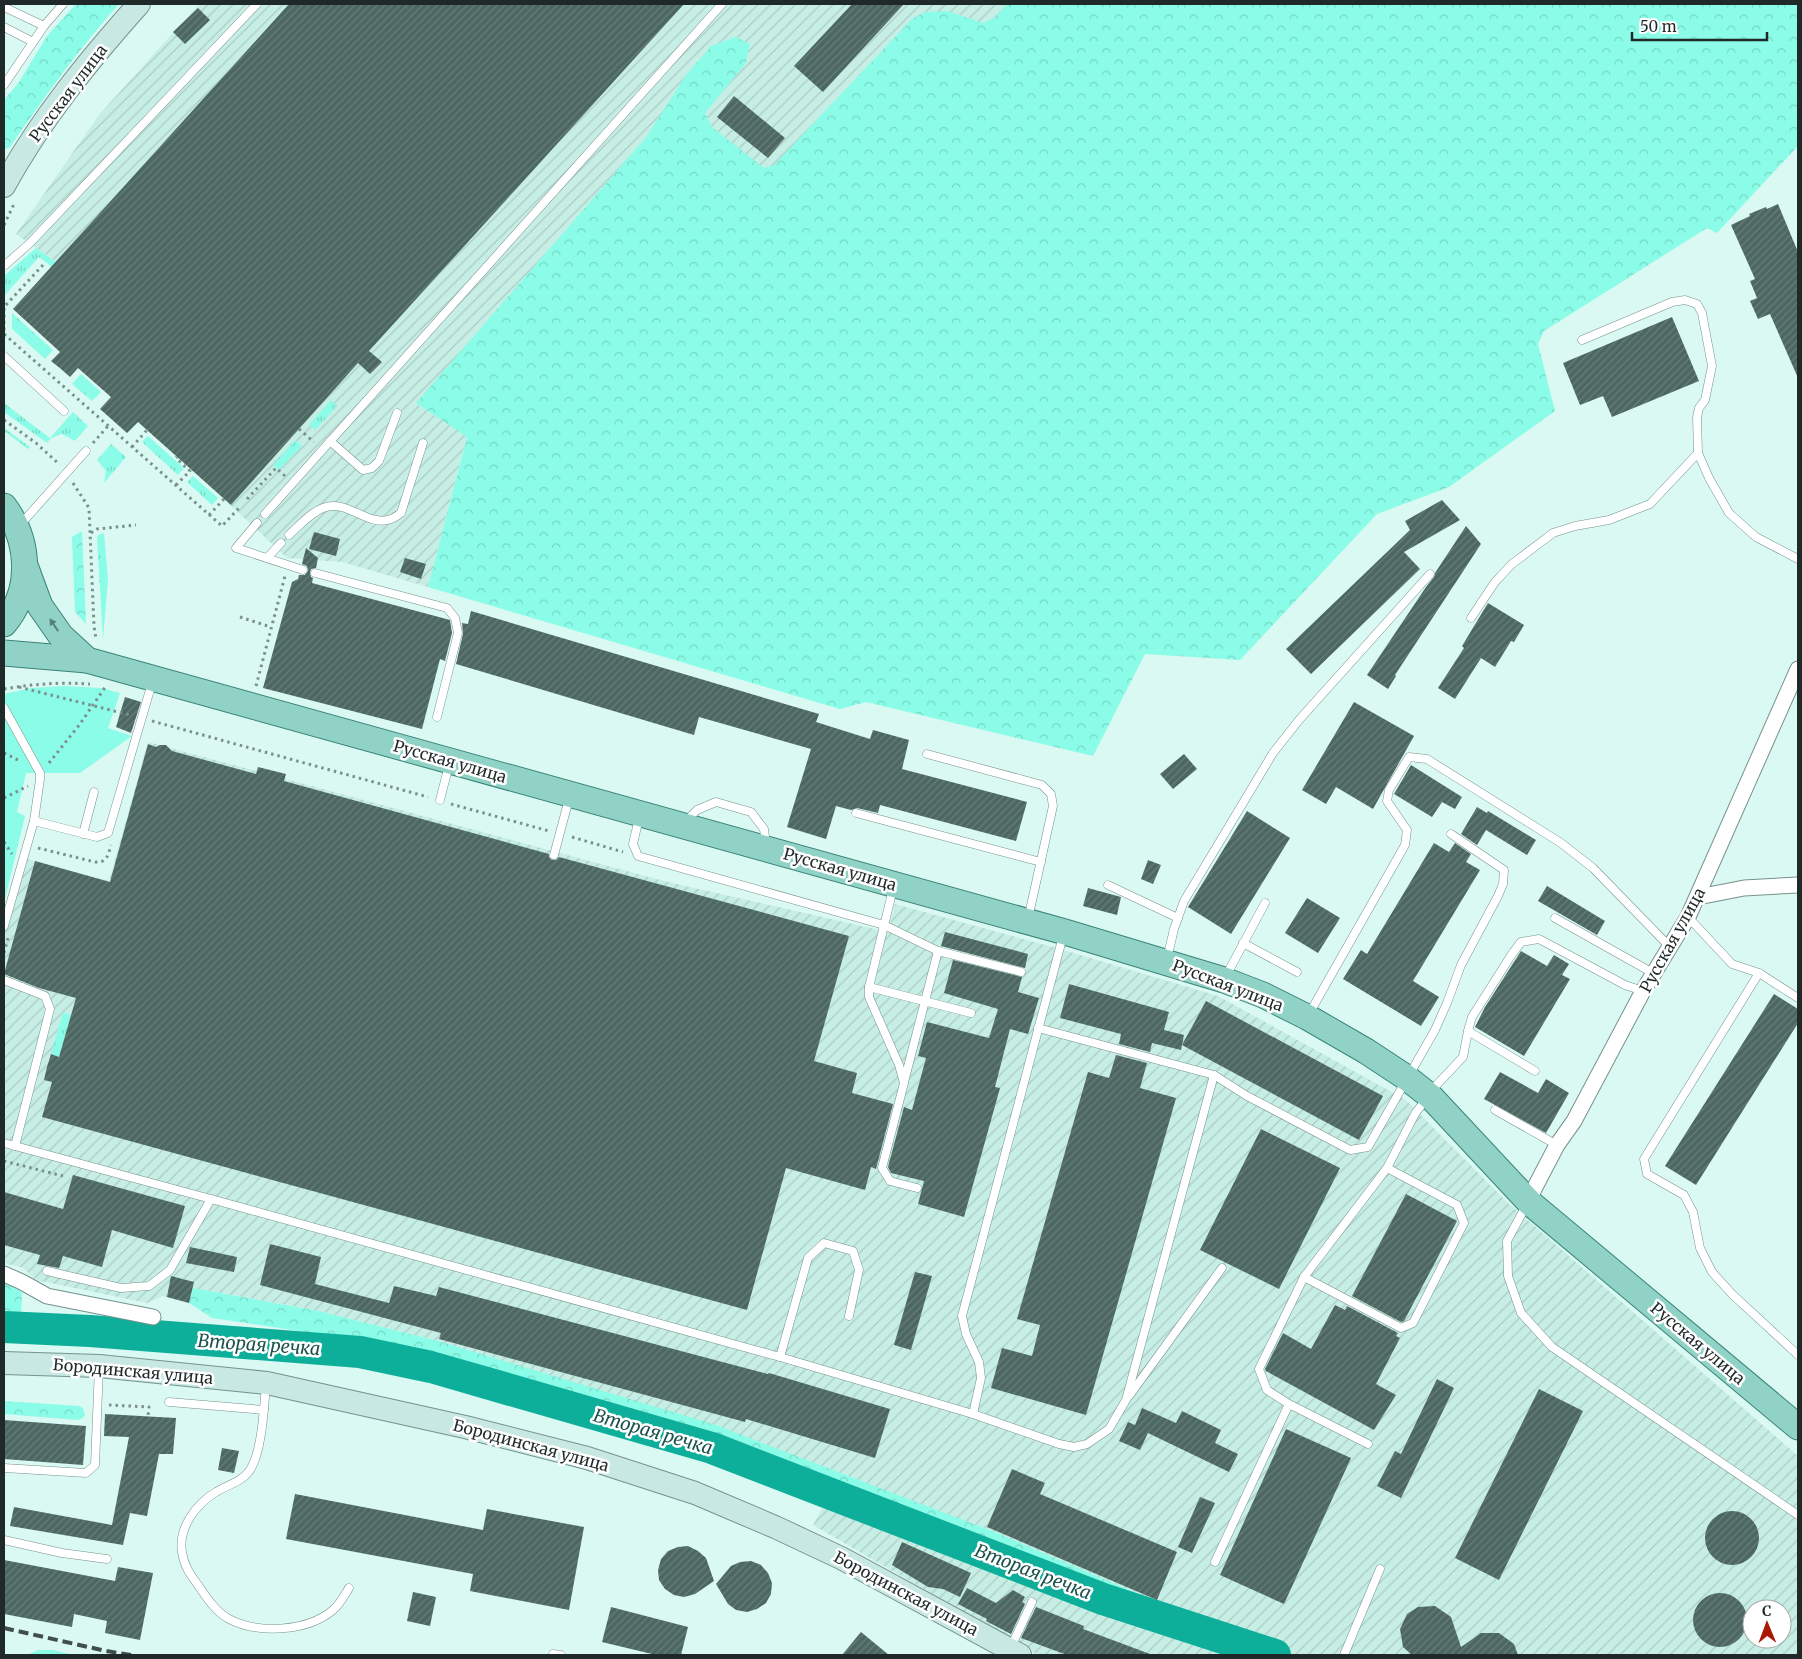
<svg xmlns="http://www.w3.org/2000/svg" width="1802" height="1659" font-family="Merriweather,serif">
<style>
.industrial{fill:url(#industrial-furrows);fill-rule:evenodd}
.grass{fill:url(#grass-tufts)}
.forest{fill:url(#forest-crowns)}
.park{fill:#8afce7}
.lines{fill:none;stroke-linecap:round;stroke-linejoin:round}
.river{stroke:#0daf9b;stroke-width:32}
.building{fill:url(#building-hatch)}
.service-casing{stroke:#76928c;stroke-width:9}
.minor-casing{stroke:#76928c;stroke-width:17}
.secondary-casing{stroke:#76928c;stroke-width:24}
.primary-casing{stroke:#3a8477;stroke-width:27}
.path{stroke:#7b908c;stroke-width:3;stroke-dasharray:2.5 4;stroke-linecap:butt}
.service{stroke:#fff;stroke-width:8}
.minor{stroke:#fff;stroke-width:15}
.secondary{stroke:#c8e8e3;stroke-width:22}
.primary{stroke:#91d2c7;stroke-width:25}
.rail{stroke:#414f4c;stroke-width:4;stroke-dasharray:10 5;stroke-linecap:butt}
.oneway{fill:#587e78}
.labels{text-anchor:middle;stroke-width:5;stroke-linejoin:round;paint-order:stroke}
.street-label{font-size:16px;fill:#1f2a28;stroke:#fff}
.water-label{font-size:18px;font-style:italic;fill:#1a534a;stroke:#fff}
</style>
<defs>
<pattern id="industrial-furrows" width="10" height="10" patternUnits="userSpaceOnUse" patternTransform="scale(1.25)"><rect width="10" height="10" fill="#c7eee5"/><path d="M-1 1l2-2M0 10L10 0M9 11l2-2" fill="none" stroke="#aaccc4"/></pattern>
<pattern id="grass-tufts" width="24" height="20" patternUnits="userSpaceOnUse" patternTransform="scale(1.25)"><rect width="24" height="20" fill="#8afce7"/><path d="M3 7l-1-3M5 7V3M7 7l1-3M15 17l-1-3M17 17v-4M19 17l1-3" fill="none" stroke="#77d8c6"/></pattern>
<pattern id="forest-crowns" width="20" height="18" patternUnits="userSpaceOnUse" patternTransform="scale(1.25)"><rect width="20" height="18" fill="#8afce7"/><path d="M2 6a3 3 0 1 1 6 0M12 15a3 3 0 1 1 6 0" fill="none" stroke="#77d8c6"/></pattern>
<pattern id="building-hatch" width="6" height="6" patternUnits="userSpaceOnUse" patternTransform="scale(1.25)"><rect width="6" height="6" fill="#4c6761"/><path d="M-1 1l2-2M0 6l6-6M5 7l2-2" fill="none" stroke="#687d78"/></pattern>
</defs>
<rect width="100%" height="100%" fill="#daf9f2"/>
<g class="industrial">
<path d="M199,4h835l-281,216 -336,184 50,32 -39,151 -86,-25 -55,-4 -63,-59 -211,-190 43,-47 -40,-28 83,-119z"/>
<path d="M148,742l516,139 224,51 7,-28 165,45 158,47 188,104 102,103 290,253v199h-760l-225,-130 28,-51 -403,-133 -119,-30 -126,-23 -4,15 -26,-7 -16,7 -111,-23 -13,-12 -19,-5v-346l16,-60 89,24zM1752,1609h30v30h-30z"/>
</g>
<g class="grass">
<path d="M36,248l20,14 -4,5 -13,-10 -35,39v-20z"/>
<path d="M12,313l41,37 -8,9 -33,-30z"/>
<path d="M81,374l20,18 -9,9 -20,-17z"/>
<path d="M331,400l6,6 -22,24 -6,-5z"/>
<path d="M4,403l46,35 23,-26 15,14 -13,15 -13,-7 -11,4 -4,5 -43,-31z"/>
<path d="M4,428l26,19 -2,2 -24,-18z"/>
<path d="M148,436l36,32 -6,7 -36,-33z"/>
<path d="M295,440l7,6 -23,24 -6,-5z"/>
<path d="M111,444l15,13 -22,26 2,-12 -9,-11z"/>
<path d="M193,476l25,22 -6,7 -25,-23z"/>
<path d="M104,533l4,47 -5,59 -6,-100 1,-4z"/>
<path d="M63,1012l8,3 -12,42 -8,-3z"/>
</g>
<g class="forest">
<path d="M76,4h43c-40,45 -75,93 -109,143l-6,3v-50l15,-18 28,-46z"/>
<path d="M1007,4h791v142l-81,87 -10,-5 -163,103 -6,13 17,67 -106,76 -72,27 -137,146 -95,-6 -52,102 -227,-54 -26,7 -412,-122 39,-150 -51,-34 231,-267 39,-61 25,-29 25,-9 14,7 -4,19 -41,50 7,14 52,41 10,-3 138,-146 13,-7 23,-1 35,12 11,-5z"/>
<path d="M82,531l4,93 -11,-12 -3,-75z"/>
<path d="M4,1280l10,6 8,7 -1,26 -12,20h-5z"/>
<path d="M193,1288l126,23 119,30 278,84 281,108 181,78 -7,5 -451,-177 -289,-83 -77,-17 -142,-21 -23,-15z"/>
<path d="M4,1401l75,5 4,2 2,7 -2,3 -5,2 -74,-6z"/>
<path d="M38,1650h15l21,5h-47z"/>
</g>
<path class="park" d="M64,686l37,2 19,5 -12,35 24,8 -52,37h-54l-9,39 8,4 -21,87v-209l28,-6z"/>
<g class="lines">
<path class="river" d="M4,1327l86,4 270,21 71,15 281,81 391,151 172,56"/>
</g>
<g class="building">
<path d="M289,4h395l-315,347 13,11 -12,12 -12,-11 -127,142 -93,-83 -11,11 -27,-24 11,-12 -33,-29 -8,9 -9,-8 -10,-8 9,-9 -47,-43z"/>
<path d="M852,4h52l-81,88 -29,-26z"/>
<path d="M198,8l12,12 -25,24 -12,-12z"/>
<path d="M734,96l51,42 -17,20 -51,-41z"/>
<path d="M1778,204l20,48v126l-28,-64 -12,5 -8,-18 7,-3 -7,-17 5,-2 -24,-54 19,-9 -1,-2 17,-7 1,2z"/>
<path d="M1672,317l27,64 -87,36 -9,-21 -23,9 -17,-42z"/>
<path d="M1442,500l18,20 -56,32 16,17 -109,105 -25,-25 124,-119 -5,-9z"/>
<path d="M1466,526l15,18 -86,131 1,1 -8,13 -21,-14 59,-88 8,-10 1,-4z"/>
<path d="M314,532l26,7 -4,17 -27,-7z"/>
<path d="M306,548l12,10 -2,10 -5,1 -1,3 1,5 2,1 -1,5 138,37 2,13 -7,28 -5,-2 -18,70 -159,-41 29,-106 6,-3 1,-4h6l3,-4 -1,-5 -5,-2z"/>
<path d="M405,558l21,6 -5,15 -21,-7z"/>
<path d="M1488,603l36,22 -10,17 -3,-1 -16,26 -14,-9 -26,41 -17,-11 26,-40 -2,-2z"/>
<path d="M471,611l348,103 -3,8 54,17 3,-9 36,10 -7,29 125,33 -11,39 -136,-36 -2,8 -21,-5 -6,2 -15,-4 -10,33 -39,-12 24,-78 -112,-32 -5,18 -238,-71 7,-30 -1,-11 6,1z"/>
<path d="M125,697l16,5 -10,31 -15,-6z"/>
<path d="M1354,702l60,34 -41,73 -37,-22 -10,17 -24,-14z"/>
<path d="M148,744l8,3 4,-2h6l6,6 84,23 2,-7 28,7 -2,7 265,73v3l3,3h4l3,-3 290,79 -35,125 43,12 -5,20 41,11 -17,65 -5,-2 -6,23 -79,-22 -39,142 -705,-193 10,-35 -8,-2 3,-13 4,-13 8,3 17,-59 -37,-10 -35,-14 31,-113 75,21z"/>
<path d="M1184,754l13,15 -24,20 -13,-15z"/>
<path d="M1411,765l51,32 -7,12 -13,-7 -10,15 -38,-23z"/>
<path d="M1477,807l10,6 1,-2 48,29 -9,15 -41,-25 -9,15 -16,-11z"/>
<path d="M1247,811l43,27 -59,96 -43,-27z"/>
<path d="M1434,843l15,9 6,-9 16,11 -5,8 14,8 -67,111 26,16 -18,29 -78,-47 18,-29 6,4z"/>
<path d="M1148,860l13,5 -8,19 -12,-5z"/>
<path d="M1547,886l58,35 -8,14 -59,-34z"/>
<path d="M1088,888l33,9 -4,18 -34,-9z"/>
<path d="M1307,898l33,20 -22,35 -33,-20z"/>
<path d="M945,932l83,22 -3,14 -84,-22z"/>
<path d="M1521,951l26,15 7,-11 15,9 -7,11 8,4 -46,77 -49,-29 10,-20z"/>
<path d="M953,960l69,17 -4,15 21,6 -11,36 -18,-5 -15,58 5,1 -36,129 -46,-13 6,-23 -33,-8 -3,-6 16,-60 8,3 14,-52 -8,-2 9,-34 62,16 9,-29 -54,-16z"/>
<path d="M1069,984l100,28 -5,18 20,5 -3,15 -29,-7 -2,9 -31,-8 2,-10 -61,-16z"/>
<path d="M1774,994l24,15v14l-102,162 -31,-19z"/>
<path d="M1206,1001l177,95 -24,44 -177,-95z"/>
<path d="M1116,1055l31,8 -7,25 36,10 -90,317 -95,-27 11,-40 30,8 8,-31 -23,-6 71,-247 21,6z"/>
<path d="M1500,1072l38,21 8,-14 23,14 -23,40 -62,-34z"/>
<path d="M1261,1129l79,39 -61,121 -79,-39z"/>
<path d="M73,1175l112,31 -12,42 -61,-18 -10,37 -39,-11 -4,12 -22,-4 3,-9 -36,-10v-53l59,17z"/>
<path d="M1406,1194l51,27 -53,100 -3,1 -49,-26z"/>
<path d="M270,1244l51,13 -6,27 74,19 5,-17 42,10 3,-9 329,87 1,-1 121,36 -15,49 -129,-39 -1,3 -306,-83 2,-6 -181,-48z"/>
<path d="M190,1247l47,10 -3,15 -48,-9z"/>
<path d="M915,1272l17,4 -21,74 -17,-5z"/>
<path d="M171,1276l23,6 -5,21 -22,-6z"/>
<path d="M1335,1305l10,5 2,-4 51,27 -2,3 4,2 -24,46 20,11 -22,35 -108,-59 -1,-2 18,-36 28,16z"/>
<path d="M1437,1379l17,9 -53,110 -24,-12 18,-35 6,3z"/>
<path d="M1539,1389l44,22 -84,169 -44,-22z"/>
<path d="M1142,1408l34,15 6,-12 39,19 -6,13 23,11 -9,18 -81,-39 -8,17 -21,-9 9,-19 7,3z"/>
<path d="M105,1414l71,4 -3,36h-14l-12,62 -17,-3 -7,32 -113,-19 4,-19 98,18 17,-88 -25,-1z"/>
<path d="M4,1420l82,6 -3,39 -79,-6z"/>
<path d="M1286,1429l65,29 -67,146 -64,-29z"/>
<path d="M222,1448l17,3 -5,22 -16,-3z"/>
<path d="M1012,1469l33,14 -5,11 137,58 -20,48 -170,-73z"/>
<path d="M295,1494l188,36 4,-21 97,18 -15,83 -99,-19 3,-17 -187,-35z"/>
<path d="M1200,1497l15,6 -23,50 -14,-6z"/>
<circle cx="1732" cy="1538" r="27"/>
<path d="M902,1542l69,31 -11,24 -17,-8 -15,-2 -36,-22z"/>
<path d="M688,1546l10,5 8,7 8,23 -19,13 -11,3 -10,-2 -9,-6 -6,-9 -1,-10 3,-11 7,-8 10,-4z"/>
<path d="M4,1560l111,21 3,-14 35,6 -13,67 -35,-7 2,-12 -33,-7 -2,13 -68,-13z"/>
<path d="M751,1561l10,4 7,8 4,10 -1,11 -5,9 -9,6 -10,3 -11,-2 -8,-6 -12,-20 15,-18 9,-4z"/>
<path d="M967,1588l29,15 17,-13 12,7 -3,5 3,2 -14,30 -25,-13 1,-2 -29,-15z"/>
<path d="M413,1592l23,5 -6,29 -23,-5z"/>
<circle cx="1720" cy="1620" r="27"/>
<path d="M1435,1606l16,11 10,30 20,-14h18l15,11 4,11h-106l-9,-8 -3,-18 7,-15 11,-7z"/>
<path d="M611,1607l77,20 -7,28h-25l-54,-13z"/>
<path d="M1036,1607l48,19 -1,3 67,25 -1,1h-82l-46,-17z"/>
<path d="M861,1632l28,23h-47z"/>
</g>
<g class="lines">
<g class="service-casing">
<g id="service">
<path d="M4,7l40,19"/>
<path d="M4,27l29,15"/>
<path d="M4,85l40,-59 19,-22"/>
<path d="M4,266l26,-23 227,-239"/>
<path d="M1582,340l90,-38 13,-2 12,4 5,9 10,53 -7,34 -6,8 -2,9 1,36 11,25 20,35 27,24 42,22"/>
<path d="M4,356l60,55"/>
<path d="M330,441l33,29 9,-2 7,-7 18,-48"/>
<path d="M265,514l457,-510"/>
<path d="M257,523l-21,25 67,22"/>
<path d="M20,525l66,-74"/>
<path d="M289,535c11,-10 21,-22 34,-27 24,-10 45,20 68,11 3,-1 7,-4 10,-6l22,-70"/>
<path d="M267,558l14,-15"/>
<path d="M315,573l132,35 8,10 3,15 -21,84"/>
<path d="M1471,618l24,-36 17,-18 41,-31 22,-7 34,-6 41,-16 48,-51"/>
<path d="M4,708l36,65v6l-6,42 -30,105"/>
<path d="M927,754l115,31 9,9 2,12 -25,113"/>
<path d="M440,800l9,-35"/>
<path d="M856,813l185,49"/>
<path d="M639,818l-6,26 5,12 246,69 54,26 83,21"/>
<path d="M34,821l63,16 11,-4 44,-150"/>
<path d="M685,822l12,-12 19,-8 35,10 13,17 2,16"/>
<path d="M83,834l11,-42"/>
<path d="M554,855l15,-56"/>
<path d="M1108,885l70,33"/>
<path d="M893,889l-24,98v10l30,68 5,18 -22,85 8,13 27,7"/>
<path d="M1688,917l44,47 27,9 39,25"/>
<path d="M1555,918l98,55"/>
<path d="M1243,943l54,29"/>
<path d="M1167,959l7,-30 10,-28 89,-148 26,-33 131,-146"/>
<path d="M1759,973l-115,186 3,15 37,21 9,17 7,36 12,24 20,22 66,61"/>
<path d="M1226,976l39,-73"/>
<path d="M4,980l41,16 5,13 -35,137"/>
<path d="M869,987l102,26"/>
<path d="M1309,1014l96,-169 2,-15 -20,-29 2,-11 20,-33 18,2 134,84 32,25 76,78"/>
<path d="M1038,1028l176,47 33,21 103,54 18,-3 67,-117 12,-27 14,-38 37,-69 5,-12 1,-14 -53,-36"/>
<path d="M1468,1031l4,-14 40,-63 9,-12 18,-3 86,46 18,6"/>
<path d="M904,1082l34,-131"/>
<path d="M1429,1093l34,-36 5,-26 67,40"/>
<path d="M1495,1110l62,35"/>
<path d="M4,1143l207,56 569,158 193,57 86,30 15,3 13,-3 22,-15 17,-29 88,-325"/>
<path d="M1527,1204l-20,37 1,35 13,37 31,34 246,168"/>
<path d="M47,1271l74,17 28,-2 21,-16 41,-71"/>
<path d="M1304,1277l97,51 12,-5 51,-100 -7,-18 -70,-37"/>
<path d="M780,1357l28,-99 16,-15 29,8 6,19 -10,46"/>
<path d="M266,1385c-2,22 -4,67 -16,85 -8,12 -23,15 -34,22 -20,12 -38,36 -34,60 2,14 8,22 16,33 8,12 18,27 31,34 29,15 78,13 104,-9 7,-6 11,-14 16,-22"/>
<path d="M1129,1396l93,-128"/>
<path d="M169,1402l95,8"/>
<path d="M1289,1404l79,40"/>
<path d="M973,1414l8,-36 -2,-16 -13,-28 -4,-18 101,-380"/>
<path d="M4,1468l82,5 9,-8 4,-98"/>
<path d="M4,1540l58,13 45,6"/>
<path d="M1215,1562l74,-158 -22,-14 -8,-21 45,-92 83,-109 29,-56 11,-13"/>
<path d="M1011,1647l21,-45"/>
<path d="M553,1654l8,1"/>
<path d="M1344,1655l36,-86"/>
</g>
</g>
<g class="minor-casing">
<g id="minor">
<path d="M1698,897l46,-9 54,-3"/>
<path d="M1529,1202l5,-13 23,-44 17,-24 69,-130 45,-74 110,-248"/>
<path d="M4,1274l18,8 25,14 106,21"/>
</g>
</g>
<g class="secondary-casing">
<g id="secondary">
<path d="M4,186c36,-66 85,-126 135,-182"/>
<path d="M4,1363l95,3 168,17 198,44 122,31 108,35 80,34 66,31 179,97"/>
</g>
</g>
<g class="primary-casing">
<g id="primary">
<path d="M4,506c26,35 29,84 0,118"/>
<path d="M26,568l14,38 21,30 26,24"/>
<path d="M4,653l83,7 978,272 159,48 39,15 44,22 59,34 41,27 24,19 98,105 269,225"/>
</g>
</g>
<g class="path">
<path d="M4,225l10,-21"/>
<path d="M43,265l-39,42v27l218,192 17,-18"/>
<path d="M4,420l32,23 23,21"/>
<path d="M299,429l15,13"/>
<path d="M93,443l15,-17"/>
<path d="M132,447l15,-17"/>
<path d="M73,483l16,25 5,118 2,13"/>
<path d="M176,485l14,-14 -14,-13 1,-1"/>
<path d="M247,499l29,-31 9,8"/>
<path d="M209,515l15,-16"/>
<path d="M91,533l6,-4 39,-4"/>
<path d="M240,617l31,10"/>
<path d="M256,686l29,-110"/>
<path d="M19,687l111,28"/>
<path d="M4,689c29,-5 56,-7 86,-5"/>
<path d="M152,721l276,76"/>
<path d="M4,753l14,7"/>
<path d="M49,763l31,-39 26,-38"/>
<path d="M4,798l24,-12"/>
<path d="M451,804l98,27"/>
<path d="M572,837l51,15"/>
<path d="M4,842l8,12"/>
<path d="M38,848l57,14c12,1 13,-7 16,-17"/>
<path d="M4,953l4,-15"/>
<path d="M4,1161l59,15"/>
<path d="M109,1405l40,2 -1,9"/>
</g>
<use href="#service" class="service"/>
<use href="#minor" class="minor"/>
<use href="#secondary" class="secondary"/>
<use href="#primary" class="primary"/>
<path class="rail" d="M4,1628l102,23 25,4"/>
</g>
<defs><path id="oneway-solid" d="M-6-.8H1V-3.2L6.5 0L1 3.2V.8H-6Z" transform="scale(1.25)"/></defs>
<use class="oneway" href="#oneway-solid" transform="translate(54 625) rotate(-124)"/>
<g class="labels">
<g class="street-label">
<text transform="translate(68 93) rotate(-53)" y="6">Русская улица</text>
<text transform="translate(450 761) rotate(16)" y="6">Русская улица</text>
<text transform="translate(840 869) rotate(16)" y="6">Русская улица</text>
<text transform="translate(1672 940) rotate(-61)" y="6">Русская улица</text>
<text transform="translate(1228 985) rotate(21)" y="6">Русская улица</text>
<text transform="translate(1698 1343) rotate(40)" y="6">Русская улица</text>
<text transform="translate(133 1371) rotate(5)" y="6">Бородинская улица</text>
<text transform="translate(531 1445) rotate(15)" y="6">Бородинская улица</text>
<text transform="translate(906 1593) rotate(28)" y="6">Бородинская улица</text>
</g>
<g class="water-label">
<text transform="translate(259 1345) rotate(4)" y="6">Вторая речка</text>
<text transform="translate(653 1432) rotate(16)" y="6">Вторая речка</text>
<text transform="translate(1033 1572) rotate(21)" y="6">Вторая речка</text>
</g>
</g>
<rect width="1802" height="1659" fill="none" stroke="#1f2a28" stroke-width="10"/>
<g transform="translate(1767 1624) rotate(359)"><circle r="24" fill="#ffffff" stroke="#a5aaa9"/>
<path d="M0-4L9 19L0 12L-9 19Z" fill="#a91707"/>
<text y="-8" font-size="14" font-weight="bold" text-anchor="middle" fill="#1f2a28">С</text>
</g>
<path d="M1632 32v8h135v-8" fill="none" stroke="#1f2a28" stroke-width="2.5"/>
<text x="1640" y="32" font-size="15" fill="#1f2a28" stroke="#ffffff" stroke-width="4" paint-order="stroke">50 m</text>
</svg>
